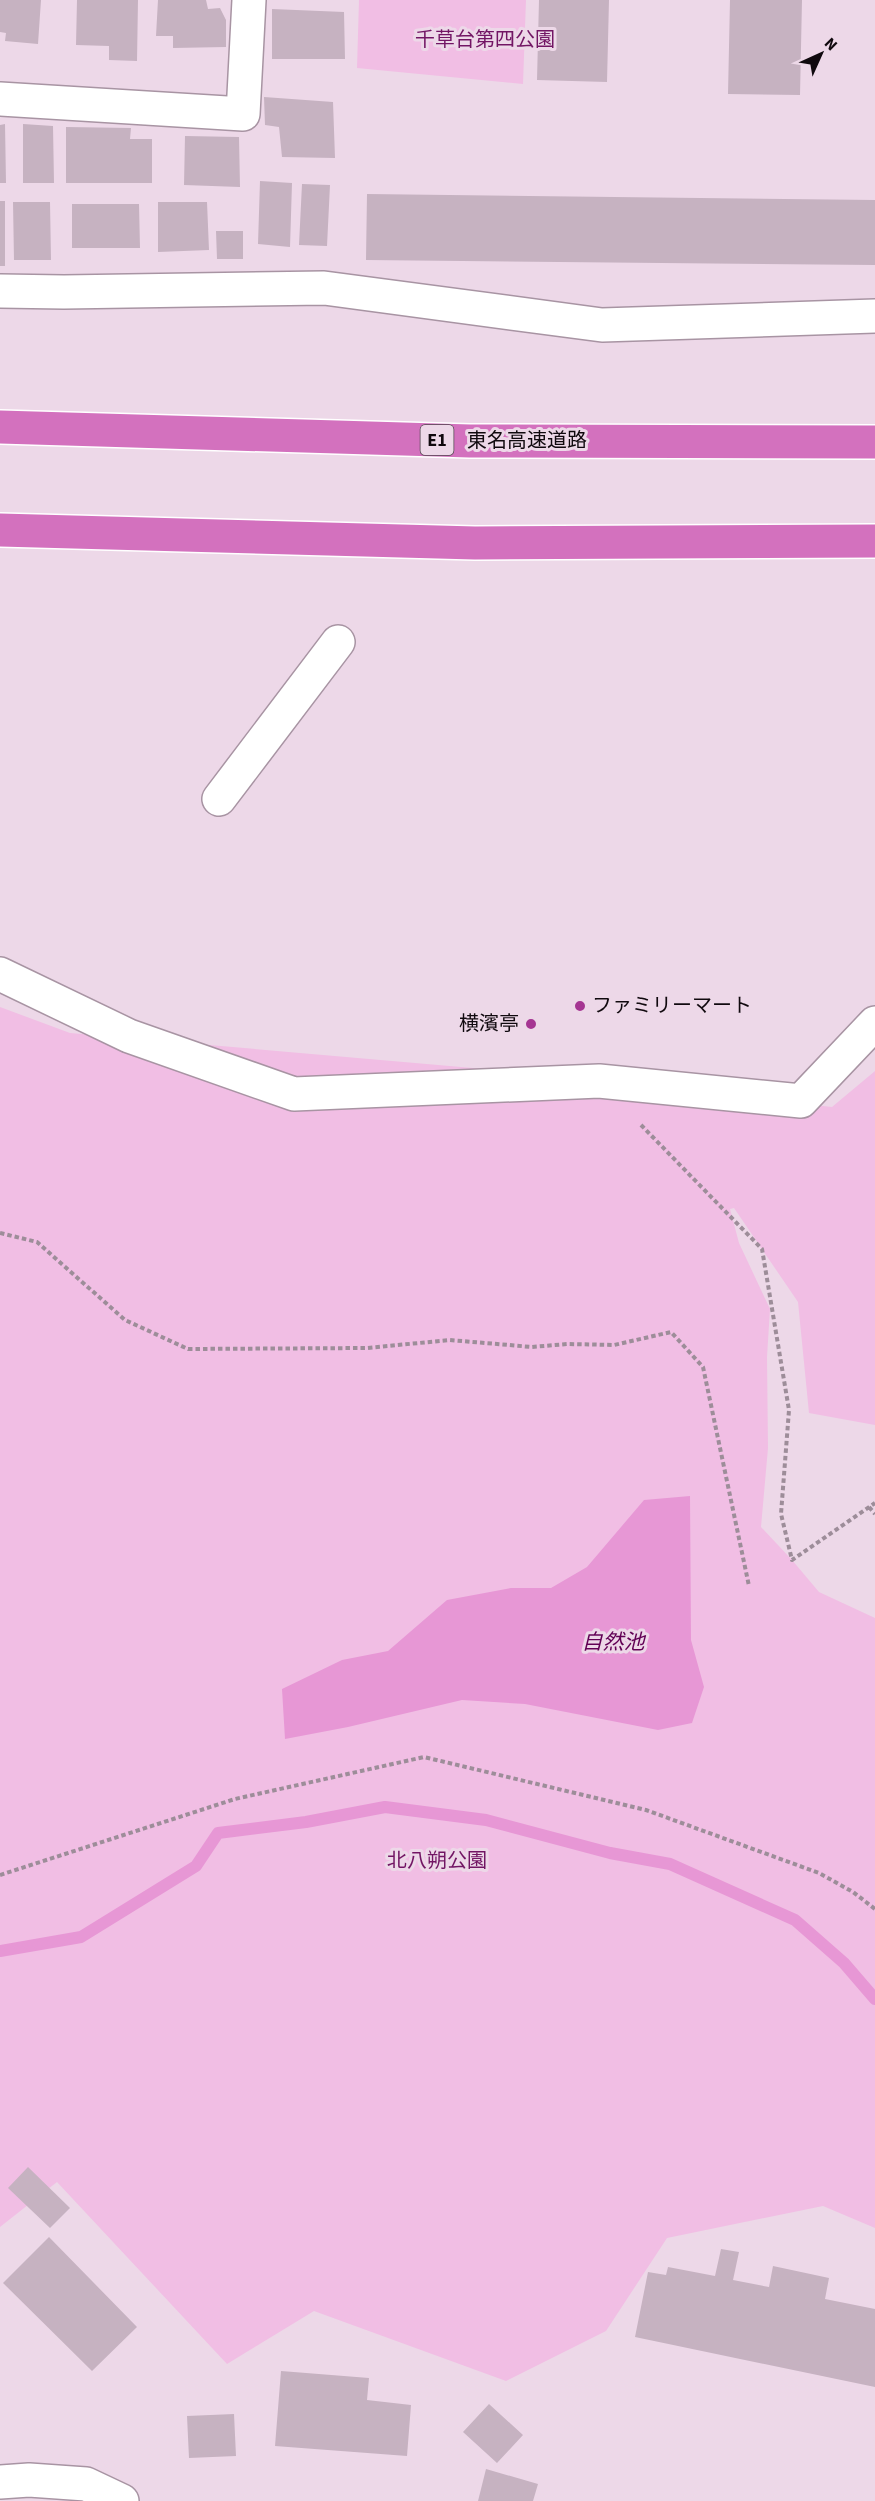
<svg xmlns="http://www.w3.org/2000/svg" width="875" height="2501" font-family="'Source Sans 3','Noto Sans JP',sans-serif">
  <rect width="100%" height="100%" fill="#edd8e8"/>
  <path fill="#f1bee4" d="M359,0H526L523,84L357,68Z
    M0,1007L70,1033L520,1072L832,1107L875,1071V1425L809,1413L798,1302L734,1208L730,1209L739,1243L770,1309L767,1357L768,1448L761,1527L792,1560L819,1592L875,1618V2228L823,2206L667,2238L606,2331L506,2381L314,2311L227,2364L57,2182L0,2227Z"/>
  <path fill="#e797d5" d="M690,1496L691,1640L704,1687L692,1723L658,1730L525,1704L462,1700L348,1727L285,1739L282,1689L342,1660L388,1651L447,1600L511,1588H551L587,1567L644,1500Z"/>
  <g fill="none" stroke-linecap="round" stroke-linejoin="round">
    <path stroke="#e797d5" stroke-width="12" d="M0,1951L81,1937L196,1866L218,1833L306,1822L385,1807L486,1820L610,1853L670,1864L795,1920L844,1963L875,1999"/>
  </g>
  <path fill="#c6b2c1" d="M0,0H41L38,44L5,41L6,33L0,32Z
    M77,0H138L137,61L109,60V46L76,45Z
    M158,0H206L208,9L220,8L226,20V47L173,48V36H156Z
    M539,0H609L607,82L537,80Z
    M730,0H802L800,95L728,94Z
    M272,9L344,12L345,59H272Z
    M264,97L333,102L335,158L282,157L279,127L265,125Z
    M5,124L6,183H0V125Z
    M23,124L53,126L54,183H23Z
    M66,127L131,128L130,139H152V183H66Z
    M185,136L239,137L240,187L184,185Z
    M260,181L292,183L290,247L258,244Z
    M302,184L330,185L327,246L299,245Z
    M367,194L875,200V265L366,260Z
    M0,201H5V266H0Z
    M13,202H50L51,260H14Z
    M158,202H207L209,250L158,252Z
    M72,204H139L140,248H72Z
    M216,231H243V259H217Z
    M28,2167L70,2208L50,2228L8,2188Z
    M49,2237L137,2327L92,2371L3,2283Z
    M721,2249L739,2252L733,2280L769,2287L773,2266L829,2278L825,2299L875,2309V2387L635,2337L648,2272L666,2275L668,2267L715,2276Z
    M281,2371L369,2378L367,2400L411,2405L407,2456L275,2446Z
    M489,2404L523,2435L497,2463L463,2432Z
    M234,2414L236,2456L189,2458L187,2416Z
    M486,2469L538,2484L533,2501H478Z"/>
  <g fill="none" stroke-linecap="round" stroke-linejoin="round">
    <defs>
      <path id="minor" d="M0,99L243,114L249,0
        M0,291L64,292L324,288L602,325L875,316
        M219,799L338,642
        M0,974L129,1036L294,1094L599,1081L801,1101L875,1023
        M0,2482L29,2480L86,2484L122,2501"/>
      <path id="highway" d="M0,427L470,441L875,442
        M0,530L475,543L875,541"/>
    </defs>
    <use href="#minor" stroke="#a894a3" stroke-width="36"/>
    <use href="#highway" stroke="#fff" stroke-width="36"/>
    <path stroke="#9d8d99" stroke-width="4" stroke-dasharray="4.5 3" stroke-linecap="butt" d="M641,1125L762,1249L789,1410L781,1514L792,1560L875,1503
      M0,1233L37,1242L125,1320L188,1349L367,1348L450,1340L532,1347L568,1344L614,1345L671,1332L703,1367L749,1586
      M869,1507L875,1514
      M0,1875L235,1799L424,1757L646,1810L819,1873L853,1892L875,1909"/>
    <use href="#minor" stroke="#fff" stroke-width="33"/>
    <use href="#highway" stroke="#d371be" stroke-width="33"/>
  </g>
  <g fill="#a53592" stroke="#edd8e8" stroke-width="2">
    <circle cx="580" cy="1006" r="6"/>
    <circle cx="531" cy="1024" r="6"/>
  </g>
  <g text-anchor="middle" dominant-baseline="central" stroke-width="6" stroke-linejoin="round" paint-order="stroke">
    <rect fill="#edd8e8" stroke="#52474f" stroke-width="1.5" x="420.5" y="425" width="33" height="30" rx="4.5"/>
    <g font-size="18" font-weight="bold" fill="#10090e">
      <text x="437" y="440">E1</text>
    </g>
    <g font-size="20" fill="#721564" stroke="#edd8e8">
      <text x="485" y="40">千草台第四公園</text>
      <text x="437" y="1861">北八朔公園</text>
    </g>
    <g font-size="20" fill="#10090e" stroke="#edd8e8">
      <text x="527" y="441">東名高速道路</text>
    </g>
    <g font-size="20" fill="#10090e" stroke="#edd8e8" text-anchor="start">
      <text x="592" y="1006">ファミリーマート</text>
      <text x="519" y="1024" text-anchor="end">横濱亭</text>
    </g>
    <g font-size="21" font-style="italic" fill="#620055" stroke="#edd8e8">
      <text x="613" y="1642">自然池</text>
    </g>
  </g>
  <g transform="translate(821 54) rotate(45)" stroke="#edd8e8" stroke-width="4.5" paint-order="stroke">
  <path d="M0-4.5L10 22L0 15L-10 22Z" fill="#10090e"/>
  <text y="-9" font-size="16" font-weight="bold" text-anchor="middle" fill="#10090e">N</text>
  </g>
</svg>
